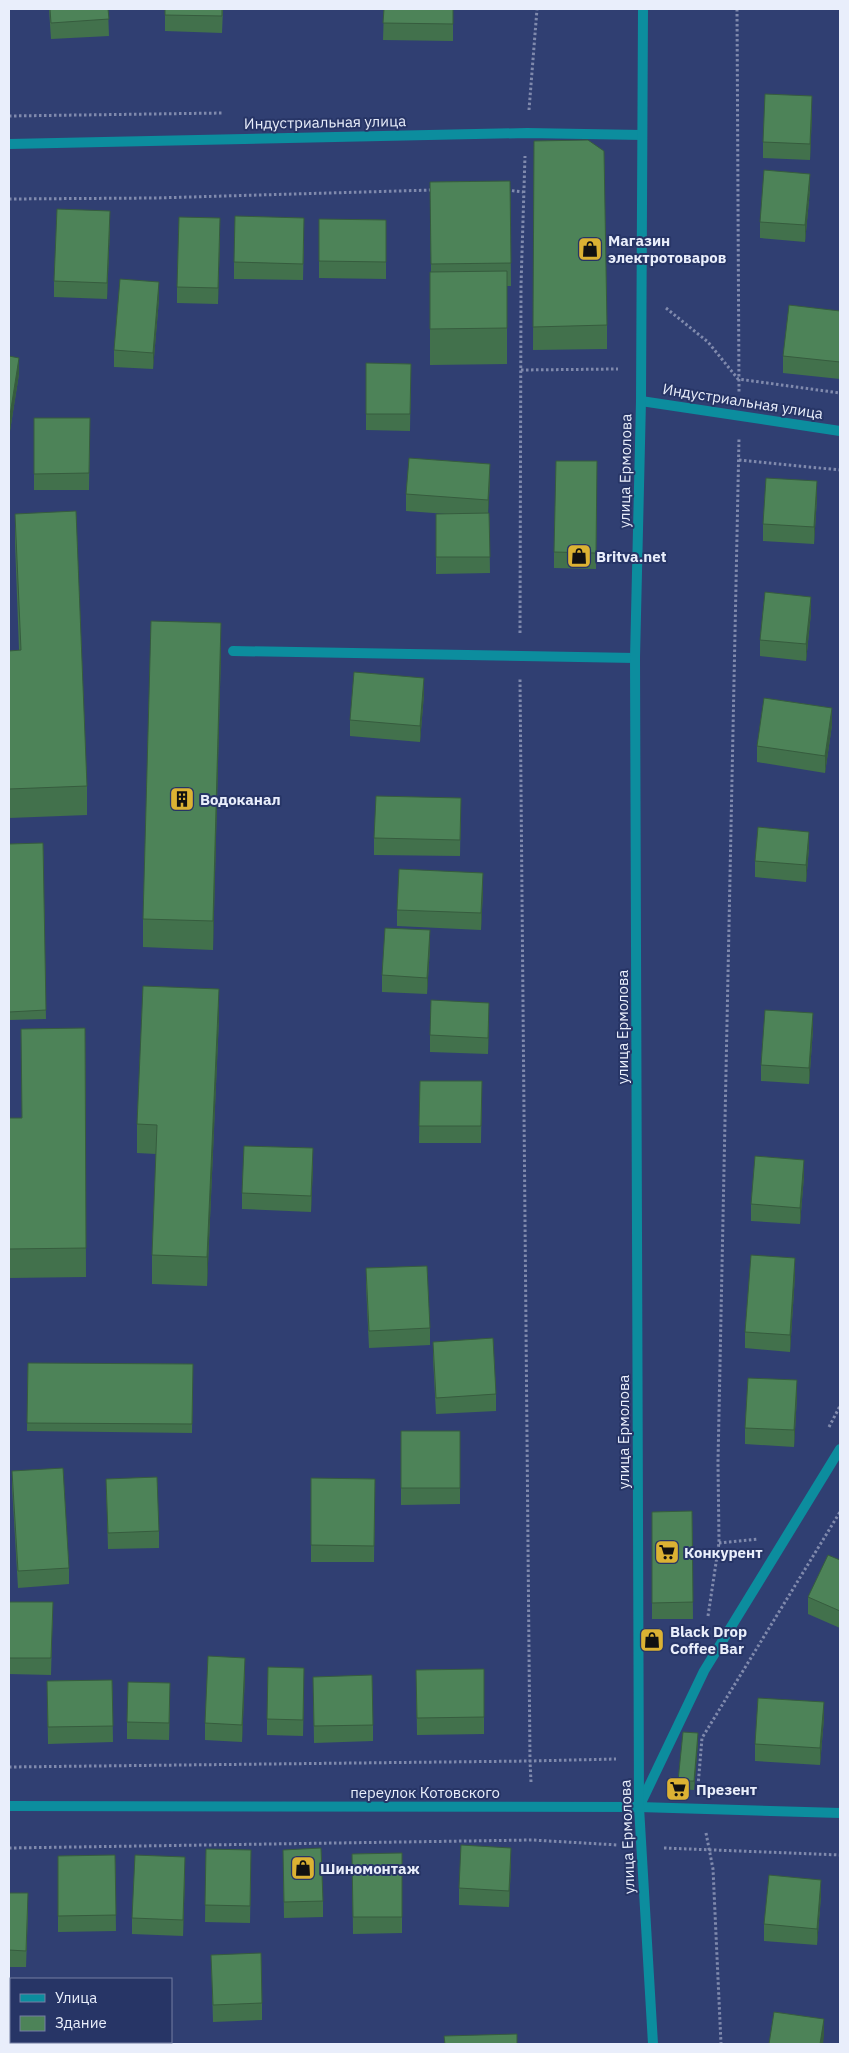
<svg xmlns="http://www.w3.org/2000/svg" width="849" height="2053" font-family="'IBM Plex Sans',sans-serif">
  <rect width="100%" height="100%" fill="#303f72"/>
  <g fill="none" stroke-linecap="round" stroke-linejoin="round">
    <path stroke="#808aad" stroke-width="3" stroke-dasharray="2.5 2.5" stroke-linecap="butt" d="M737,9L739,392
      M529,110L537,9
      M9,116L223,113
      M507,190L523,192
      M9,199L155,198L433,190
      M666,308L708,342L738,379L840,393
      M521,370L618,369
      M739,460L840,470
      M520,633L521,285L525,156
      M829,1427L840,1406
      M719,1543L758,1539
      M708,1616L719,1543L718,1462L739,438
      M9,1767L530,1761L520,679
      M531,1782L530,1761L616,1759
      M698,1786L702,1738L840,1512
      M706,1833L713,1869L721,2044
      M9,1848L532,1840L618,1845
      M664,1848L840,1855"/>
    <path stroke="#0c8d9e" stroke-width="10" d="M233,651L635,658"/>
    <path stroke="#0c8d9e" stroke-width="10" d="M9,144L527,133L642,135
      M641,401L840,431
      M9,1806L639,1807L840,1813
      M639,1807L704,1671L840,1449"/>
    <path stroke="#0c8d9e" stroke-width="10" d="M643,9L641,401L635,658L639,1807L653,2044"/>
  </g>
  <path fill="#42714c" d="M49,9H108L109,36L51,39Z
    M165,9H223L222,33L165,31Z
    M384,9H453V41L383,40Z
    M812,113L810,160L763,158V142Z
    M534,141L607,325V349L533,350Z
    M510,181L511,286H507V364L430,365V272H431L430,182Z
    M810,190L805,242L760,238V222Z
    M319,219L386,220V279L319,278Z
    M110,227L107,299L54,297V281Z
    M304,234L303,280L234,279V262Z
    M220,235L218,304L177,303V287Z
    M159,299L153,369L114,367V350Z
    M840,311V379L783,373V356Z
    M9,356L19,374L10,431H9Z
    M366,363L411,364L410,431L366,430Z
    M34,418H90L89,490H34Z
    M597,461L596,569L554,568V552Z
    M490,480L488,513H489L490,573L436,574V514H447L406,511V494Z
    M817,498L814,544L763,541V524Z
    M15,514L87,786V815L9,818V651L19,650L15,543Z
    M811,613L806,661L760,656V640Z
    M221,651L213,950L143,947V919Z
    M424,694L420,742L350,736V720Z
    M832,725L825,773L757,762V746Z
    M461,798L460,856L374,855V838Z
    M43,843L46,1019L9,1020V844Z
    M809,848L806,882L755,877V861Z
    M483,890L481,930L397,926V910Z
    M430,947L427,994L382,992V975Z
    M219,1018L207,1286L152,1284V1255L156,1154L137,1153V1124Z
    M489,1019L488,1054L430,1052V1035Z
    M85,1028L86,1277L9,1278V1118H21Z
    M813,1029L809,1084L761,1081V1065Z
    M420,1081H482L481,1143H419Z
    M313,1165L311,1212L242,1209V1193Z
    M804,1176L800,1224L751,1221V1204Z
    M366,1268L430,1328V1345L369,1348L366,1285Z
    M795,1275L790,1352L745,1348V1332Z
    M433,1342L496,1394V1411L436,1414L433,1358Z
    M28,1363L193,1364L192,1433L27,1431Z
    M797,1396L794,1447L745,1444V1428Z
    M401,1431H460V1504L401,1505Z
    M12,1471L69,1568V1584L18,1588L12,1487Z
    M311,1478L375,1479L374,1562H311Z
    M106,1479L159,1531V1548L108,1549Z
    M692,1511L693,1619H652V1512Z
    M840,1560V1628L808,1614V1597Z
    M9,1602H53L51,1675L9,1674Z
    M484,1669V1734L417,1735L416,1670Z
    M245,1674L242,1742L205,1740V1723Z
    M313,1677L373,1725V1741L314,1743Z
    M112,1680L113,1742L48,1744L47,1681Z
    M304,1684L303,1736L267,1735V1719Z
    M170,1700L169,1740L127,1739V1722Z
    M824,1718L820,1765L755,1761V1744Z
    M698,1742L694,1790L678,1789V1781Z
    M206,1849L251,1867L250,1923L205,1922Z
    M283,1850L323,1901V1917L284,1918Z
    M402,1853V1933L353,1934L352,1854Z
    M115,1855L116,1931L58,1932V1856Z
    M511,1864L509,1907L459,1905V1888Z
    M185,1874L183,1936L132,1934V1918Z
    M9,1893L28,1910L26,1967H9Z
    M821,1896L817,1945L764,1941V1924Z
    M211,1955L262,2003V2020L213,2022Z"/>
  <path fill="#365c3e" d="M812,96V113L810,160V144Z
    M810,174V190L805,242V225Z
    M110,211V227L107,299V283Z
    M220,218V235L218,304V288Z
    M159,282V299L153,369V353Z
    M19,358V374L10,431V415Z
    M490,464V480L488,516V500Z
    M817,481V498L814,544V527Z
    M811,597V613L806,661V644Z
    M221,623V651L213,950V921Z
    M424,678V694L420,742V726Z
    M832,708V725L825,773V756Z
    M809,832V848L806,882V865Z
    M483,873V890L481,930V913Z
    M430,930V947L427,994V978Z
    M219,989V1018L207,1286V1257Z
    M489,1003V1019L488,1054V1038Z
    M813,1013V1029L809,1084V1068Z
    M313,1148V1165L311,1212V1196Z
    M804,1160V1176L800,1224V1208Z
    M795,1258V1275L790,1352V1335Z
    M797,1380V1396L794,1447V1430Z
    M245,1658V1674L242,1742V1725Z
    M304,1668V1684L303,1736V1720Z
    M170,1683V1700L169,1740V1723Z
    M824,1702V1718L820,1765V1748Z
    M698,1733V1742L694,1790V1781Z
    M511,1848V1864L509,1907V1891Z
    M185,1857V1874L183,1936V1920Z
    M821,1880V1896L817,1945V1929Z
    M824,2019V2036L823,2044H820Z"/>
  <path fill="#4d8358" stroke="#365c3e" d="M50,9H108L109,19L51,23Z
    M165,9H222V16L165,15Z
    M384,9H453V24L383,23Z
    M765,94L812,96L810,144L763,142Z
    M588,140L604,151L607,325L533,327L534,141Z
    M764,170L810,174L805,225L760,222Z
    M510,181L511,263L431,264L430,182Z
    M57,209L110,211L107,283L54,281Z
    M235,216L304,218L303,264L234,262Z
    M179,217L220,218L218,288L177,287Z
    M319,219L386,220V262L319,261Z
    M507,271V328L430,329V272Z
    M120,279L159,282L153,353L114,350Z
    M789,305L840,311V362L783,356Z
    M9,356L19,358L10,415H9Z
    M366,363L411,364L410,414H366Z
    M34,418H90L89,473L34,474Z
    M409,458L490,464L488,500L406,494Z
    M556,461H597L596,553L554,552Z
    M766,478L817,481L814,527L763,524Z
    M76,511L87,786L9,789V651L21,650L15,514Z
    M489,513L490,557H436V514Z
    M765,592L811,597L806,644L760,640Z
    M151,621L221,623L213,921L143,919Z
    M354,672L424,678L420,726L350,720Z
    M764,698L832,708L825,756L757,746Z
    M376,796L461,798L460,840L374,838Z
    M758,827L809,832L806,865L755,861Z
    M43,843L46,1010L9,1012V844Z
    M399,869L483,873L481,913L397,910Z
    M385,928L430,930L427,978L382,975Z
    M143,986L219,989L207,1257L152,1255L157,1125L137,1124Z
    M431,1000L489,1003L488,1038L430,1035Z
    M765,1010L813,1013L809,1068L761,1065Z
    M85,1028L86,1248L9,1249V1118H22L21,1029Z
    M420,1081H482L481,1126H419Z
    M244,1146L313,1148L311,1196L242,1193Z
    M755,1156L804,1160L800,1208L751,1204Z
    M751,1255L795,1258L790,1335L745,1332Z
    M427,1266L430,1328L369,1331L366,1268Z
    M493,1338L496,1394L436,1398L433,1342Z
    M28,1363L193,1364L192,1424L27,1423Z
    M748,1378L797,1380L794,1430L745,1428Z
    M401,1431H460V1488H401Z
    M63,1468L69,1568L18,1571L12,1471Z
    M157,1477L159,1531L108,1533L106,1479Z
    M311,1478L375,1479L374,1546L311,1545Z
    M692,1511L693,1602L652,1603V1512Z
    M828,1555L840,1560V1611L808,1597Z
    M9,1602H53L51,1658H9Z
    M208,1656L245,1658L242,1725L205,1723Z
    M268,1667L304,1668L303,1720L267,1719Z
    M484,1669V1717L417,1718L416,1670Z
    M372,1675L373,1725L314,1726L313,1677Z
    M112,1680L113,1726L48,1727L47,1681Z
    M128,1682L170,1683L169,1723L127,1722Z
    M758,1698L824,1702L820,1748L755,1744Z
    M683,1732L698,1733L694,1781H678Z
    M461,1845L511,1848L509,1891L459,1888Z
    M321,1848L323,1901L284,1902L283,1850Z
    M206,1849L251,1850L250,1906L205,1905Z
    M402,1853V1917H353L352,1854Z
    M115,1855L116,1915L58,1916V1856Z
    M135,1855L185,1857L183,1920L132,1918Z
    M769,1875L821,1880L817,1929L764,1924Z
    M9,1893H28L26,1951L9,1950Z
    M261,1953L262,2003L213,2005L211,1955Z
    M774,2012L824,2019L820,2044H769Z
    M517,2034V2044H445L444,2036Z"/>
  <defs>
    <symbol id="shop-square" viewBox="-11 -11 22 22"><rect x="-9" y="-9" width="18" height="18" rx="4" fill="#dcb233" stroke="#273566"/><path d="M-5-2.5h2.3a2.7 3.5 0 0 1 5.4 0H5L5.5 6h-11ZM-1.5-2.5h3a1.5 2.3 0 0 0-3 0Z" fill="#111"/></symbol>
    <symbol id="building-square" viewBox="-11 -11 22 22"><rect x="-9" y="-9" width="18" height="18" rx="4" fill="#dcb233" stroke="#273566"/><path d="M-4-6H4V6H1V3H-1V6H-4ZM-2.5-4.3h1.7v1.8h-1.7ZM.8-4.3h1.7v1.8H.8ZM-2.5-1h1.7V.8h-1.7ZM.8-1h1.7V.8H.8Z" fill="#111"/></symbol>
    <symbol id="supermarket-square" viewBox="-11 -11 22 22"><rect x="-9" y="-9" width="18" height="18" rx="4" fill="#dcb233" stroke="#273566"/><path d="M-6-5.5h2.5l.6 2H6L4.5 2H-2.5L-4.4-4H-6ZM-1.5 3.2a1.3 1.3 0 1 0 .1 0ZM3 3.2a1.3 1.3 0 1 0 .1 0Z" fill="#111"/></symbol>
  </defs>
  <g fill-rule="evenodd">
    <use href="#shop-square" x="576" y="235" width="28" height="28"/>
    <use href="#shop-square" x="565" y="542" width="28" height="28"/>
    <use href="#building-square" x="168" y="785" width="28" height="28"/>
    <use href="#supermarket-square" x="653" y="1538" width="28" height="28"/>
    <use href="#shop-square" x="638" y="1626" width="28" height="28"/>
    <use href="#supermarket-square" x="664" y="1775" width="28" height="28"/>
    <use href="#shop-square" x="289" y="1854" width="28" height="28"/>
  </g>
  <g text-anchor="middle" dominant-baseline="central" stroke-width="4" stroke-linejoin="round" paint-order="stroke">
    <g font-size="15" fill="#e9eefb" stroke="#273566">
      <text transform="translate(325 122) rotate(-1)">Индустриальная улица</text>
      <text transform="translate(743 401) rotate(9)">Индустриальная улица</text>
      <text transform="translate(625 471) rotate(-89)">улица Ермолова</text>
      <text transform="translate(622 1027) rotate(-90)">улица Ермолова</text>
      <text transform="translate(623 1432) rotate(-90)">улица Ермолова</text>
      <text x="425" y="1792">переулок Котовского</text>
      <text transform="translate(627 1837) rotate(-92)">улица Ермолова</text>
    </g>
    <g font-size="15" font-weight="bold" fill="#e9eefb" stroke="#273566" text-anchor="start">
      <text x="608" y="240">Магазин<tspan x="608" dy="17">электротоваров</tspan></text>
      <text x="596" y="556">Britva.net</text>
      <text x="200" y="799">Водоканал</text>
      <text x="684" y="1552">Конкурент</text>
      <text x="670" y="1631">Black Drop<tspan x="670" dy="17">Coffee Bar</tspan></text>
      <text x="696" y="1789">Презент</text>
      <text x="320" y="1868">Шиномонтаж</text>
    </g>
  </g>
  <rect width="849" height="2053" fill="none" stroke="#e9eefb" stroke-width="20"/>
  <rect x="10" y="1978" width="162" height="65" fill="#273566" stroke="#757fa2"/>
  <rect x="20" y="1994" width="25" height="8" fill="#0c8d9e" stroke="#757fa2"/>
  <text x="55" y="2003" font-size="15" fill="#e9eefb">Улица</text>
  <rect x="20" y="2016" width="25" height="15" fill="#4d8358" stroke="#757fa2"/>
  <text x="55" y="2028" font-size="15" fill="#e9eefb">Здание</text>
</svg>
